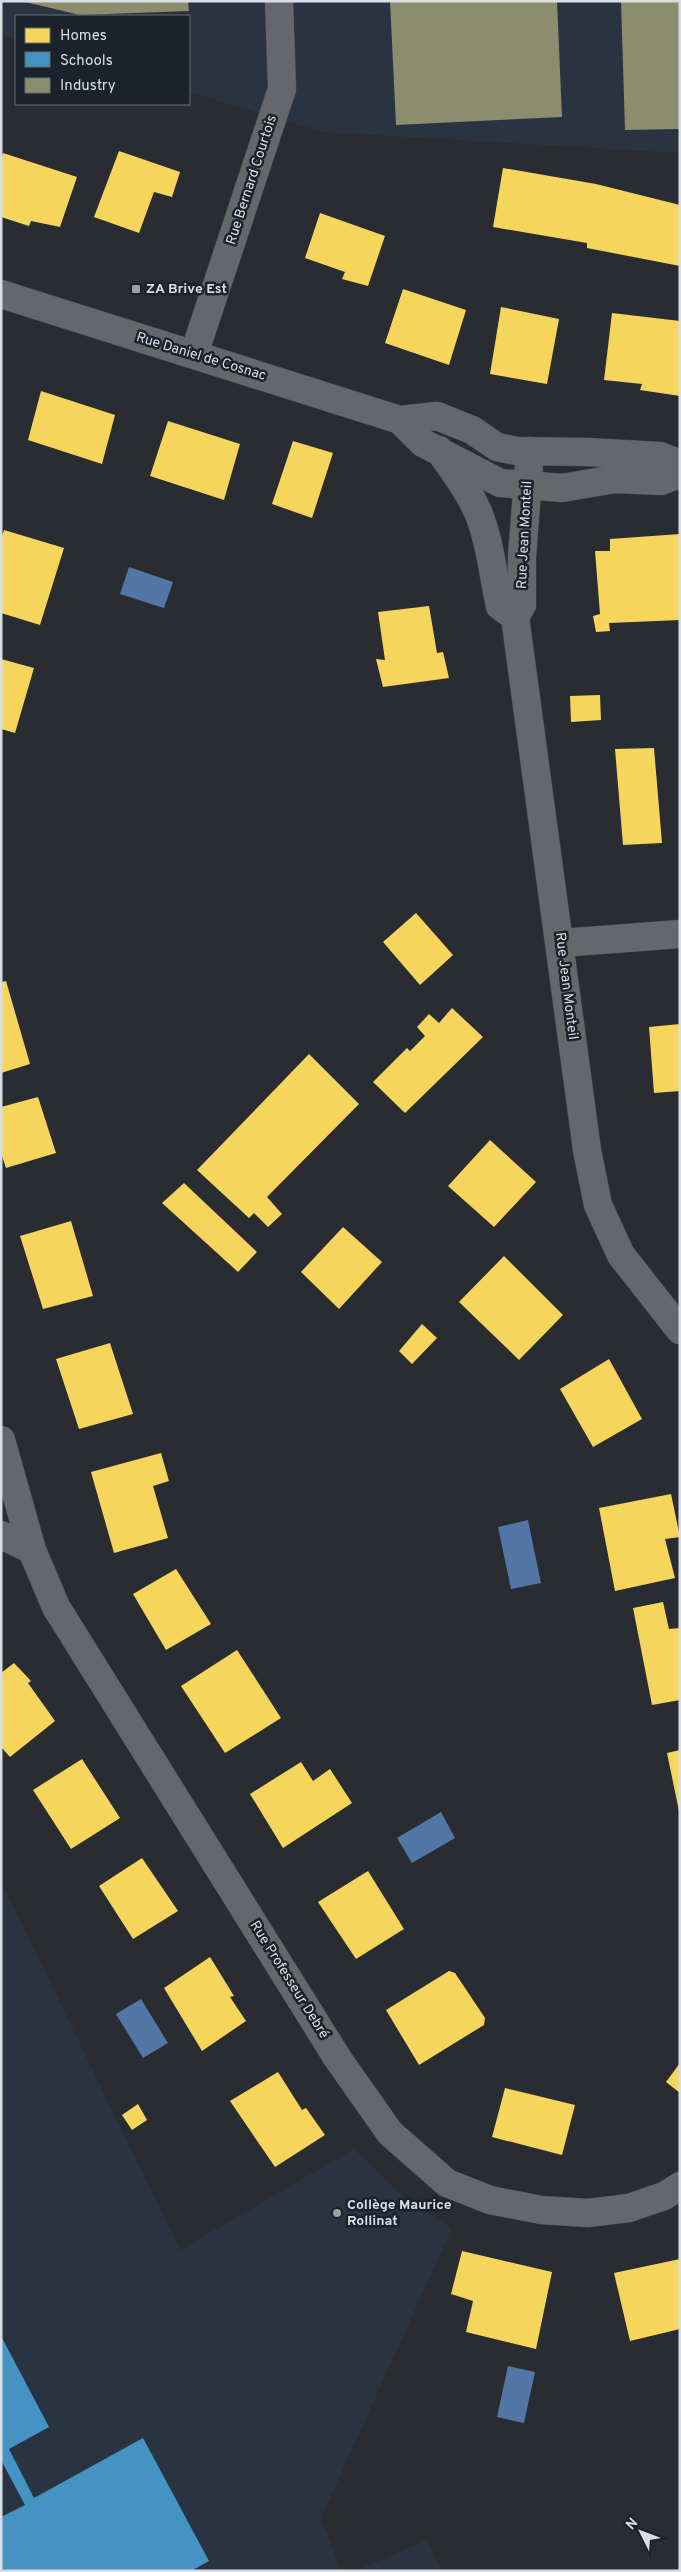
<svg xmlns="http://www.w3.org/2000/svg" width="681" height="2572" font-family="Overpass,sans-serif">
  <rect width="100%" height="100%" fill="#292d32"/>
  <path fill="#2a3341" d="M1,1H680V153L323,132L189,92V16H16V40L1,35Z
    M1,1881L180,2250L354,2149L406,2199L452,2228L321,2518L341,2571H1Z
    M427,2540L442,2571H355Z"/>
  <path fill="#5277a7" d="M129,567L173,582L164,608L120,594Z
    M528,1520L541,1583L511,1589L498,1527Z
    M441,1812L455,1838L412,1863L397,1838Z
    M141,1999L168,2043L143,2058L116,2014Z
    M508,2366L535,2372L524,2423L497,2417Z"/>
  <path fill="#f6d55c" d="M119,151L180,172L172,197L154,192L139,233L94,217Z
    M3,153L77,177L60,227L31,221L29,226L1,217V159Z
    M503,168L596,184L680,205V266L587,248V243L493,227Z
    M320,213L385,236L368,286L342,279L345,272L305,258Z
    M403,289L466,310L449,365L385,343Z
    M501,307L559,319L547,384L490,374Z
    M612,313L680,321V396L640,390L642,384L604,380Z
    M41,391L115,415L102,464L28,440Z
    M168,421L240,444L224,500L150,476Z
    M293,441L333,453L312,518L272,504Z
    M4,530L64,548L40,625L1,613V539Z
    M680,534V620L609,623L610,631L596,632L593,616L600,614L595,551H610V539Z
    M429,606L437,653L443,652L449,678L383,687L376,659L385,660L378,612Z
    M1,659L34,668L15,733L1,729Z
    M600,695L601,720L571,722L570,696Z
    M654,748L662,843L623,845L615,749Z
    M416,913L453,955L420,985L383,942Z
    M6,981L30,1064L1,1073V982Z
    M452,1008L483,1037L405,1113L373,1082L407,1048L410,1051L425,1036L417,1027L429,1014L439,1023Z
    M680,1024V1091L654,1093L649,1027Z
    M309,1054L359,1104L267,1197L282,1214L268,1227L254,1213L249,1218L197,1170Z
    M38,1097L56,1153L6,1168L1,1153V1107Z
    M490,1140L536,1182L494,1227L448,1186Z
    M184,1183L257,1252L238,1272L162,1203Z
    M71,1221L93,1296L43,1309L20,1236Z
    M343,1227L382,1262L339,1309L301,1272Z
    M504,1256L563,1315L519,1360L459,1302Z
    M422,1324L437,1338L412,1364L399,1351Z
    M110,1343L133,1414L79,1429L56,1359Z
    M609,1359L642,1419L593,1447L560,1389Z
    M161,1453L169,1481L153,1486L168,1538L114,1553L91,1472Z
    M671,1494L680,1537L665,1539L675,1578L615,1591L599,1508Z
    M176,1569L211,1624L166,1650L133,1594Z
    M663,1602L669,1629L680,1628V1700L652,1705L633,1608Z
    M237,1650L281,1718L225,1753L181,1686Z
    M14,1663L31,1681L28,1683L55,1721L10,1757L1,1747V1673Z
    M680,1750V1811H679L667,1753Z
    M82,1759L120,1818L71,1849L33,1790Z
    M301,1762L313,1781L330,1769L352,1803L283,1848L250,1794Z
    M142,1858L178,1911L133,1939L99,1886Z
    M368,1871L404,1929L356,1959L318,1902Z
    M210,1957L234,1996L230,1997L246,2021L202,2051L164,1988Z
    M449,1971L455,1973L485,2018L484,2025L419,2065L386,2010Z
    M680,2063V2093L666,2082Z
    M278,2072L302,2110L306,2108L325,2135L275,2167L230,2101Z
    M505,2088L575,2105L562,2155L492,2137Z
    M138,2104L147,2120L132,2130L122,2115Z
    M462,2251L552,2272L536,2349L466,2332L473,2301L451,2294Z
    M680,2259V2329L630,2341L614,2273Z"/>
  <path fill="#4393c3" d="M1,2336L49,2427L9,2449L34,2498L143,2438L209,2561L191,2571H1V2517L25,2505L1,2460Z"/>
  <path fill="#8c8c6e" d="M21,1H188L189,11L80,15Z
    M390,1H557L562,117L396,125Z
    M621,1H680V129L625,130Z"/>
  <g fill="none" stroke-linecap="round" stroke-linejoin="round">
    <defs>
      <path id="street" d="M194,354L282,89L279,1
        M439,450C453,470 468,489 478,512C490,541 493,575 500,606L515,617
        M530,451L522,557V605L515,617L587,1150L598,1205L621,1255L680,1330
        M561,943L680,934
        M1,1440L32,1550L56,1607L338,2059L390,2133L447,2183L490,2200L541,2210L588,2213L629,2208L664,2196L680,2186
        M1,1535L32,1550"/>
      <path id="secondary" d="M1,294L400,420L437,416L472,430L497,447L517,451L588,452L660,456L680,464
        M400,420L423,443L500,483L562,488L615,479L661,481L680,474"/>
    </defs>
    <use href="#street" stroke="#464a4e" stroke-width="29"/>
    <use href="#secondary" stroke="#464a4e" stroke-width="29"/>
    <use href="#street" stroke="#64686c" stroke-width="28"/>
    <use href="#secondary" stroke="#64686c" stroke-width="28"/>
  </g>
  <g fill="#9ba0a6" stroke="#1b222c" stroke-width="2">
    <rect x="131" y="284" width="10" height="10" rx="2.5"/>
    <circle cx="337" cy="2213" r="5"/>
  </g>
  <g text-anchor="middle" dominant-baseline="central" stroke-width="5" stroke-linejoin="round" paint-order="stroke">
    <g font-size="14" fill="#d9dee4" stroke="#1b222c">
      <text transform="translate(252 180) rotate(-72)">Rue Bernard Courtois</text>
      <text transform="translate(201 357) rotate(17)">Rue Daniel de Cosnac</text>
      <text transform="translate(525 535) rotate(-87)">Rue Jean Monteil</text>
      <text transform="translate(566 986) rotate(83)">Rue Jean Monteil</text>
      <text transform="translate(289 1980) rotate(58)">Rue Professeur Debré</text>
    </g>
    <g font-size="14" font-weight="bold" fill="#d9dee4" stroke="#1b222c" text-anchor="start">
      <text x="146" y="289">ZA Brive Est</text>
      <text x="347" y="2205">Collège Maurice<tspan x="347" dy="16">Rollinat</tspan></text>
    </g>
  </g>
  <rect width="681" height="2572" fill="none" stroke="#d9dee4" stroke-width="5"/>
  <rect x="15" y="15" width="175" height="90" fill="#1b222c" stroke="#676d76"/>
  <rect x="25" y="28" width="25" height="15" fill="#f6d55c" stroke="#676d76"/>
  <text x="60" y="40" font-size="15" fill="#d9dee4">Homes</text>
  <rect x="25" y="52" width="25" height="15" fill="#4393c3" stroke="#676d76"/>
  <text x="60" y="65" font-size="15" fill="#d9dee4">Schools</text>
  <rect x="25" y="78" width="25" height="15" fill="#8c8c6e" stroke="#676d76"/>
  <text x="60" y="90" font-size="15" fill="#d9dee4">Industry</text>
  <g transform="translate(641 2532) rotate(312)" stroke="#1b222c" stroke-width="4" paint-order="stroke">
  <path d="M0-4L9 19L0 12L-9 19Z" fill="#d9dee4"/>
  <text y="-8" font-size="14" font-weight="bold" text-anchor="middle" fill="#d9dee4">N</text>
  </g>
</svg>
